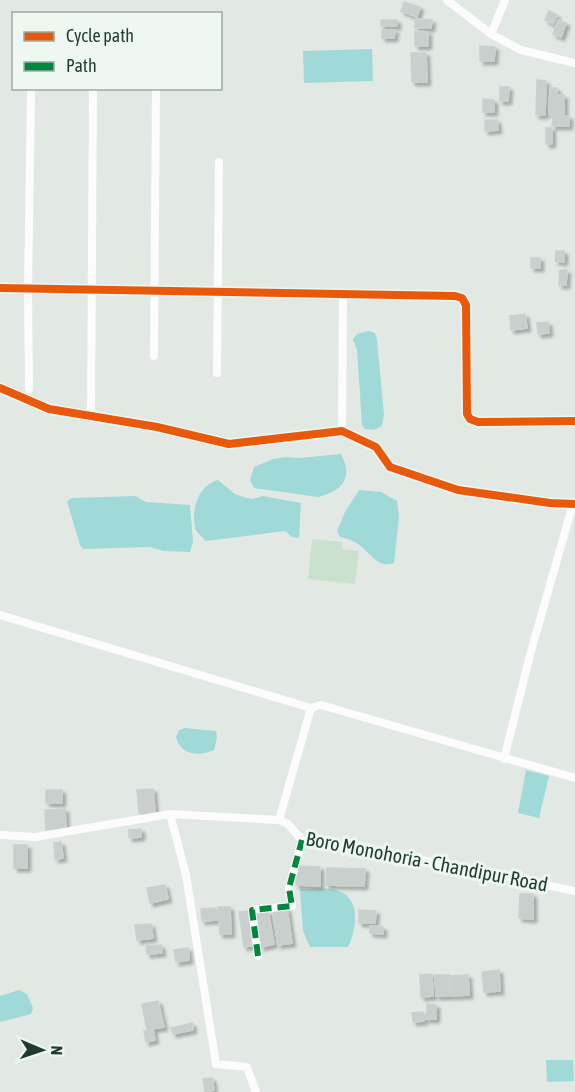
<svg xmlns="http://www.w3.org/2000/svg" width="575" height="1092" font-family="'Asap Condensed',sans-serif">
  <defs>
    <filter id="shadow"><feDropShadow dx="3.5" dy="3.5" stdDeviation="1.5" flood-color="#0004"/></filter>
  </defs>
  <rect width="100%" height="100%" fill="#e2e8e4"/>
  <path fill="#cae2cd" d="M312,539L342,542V549L359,551L355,584L308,579Z"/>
  <path fill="#a0dad8" d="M372,49L373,81L304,83L303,51Z
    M369,331L375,333L377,340L384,415L382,426L374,430L365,429L362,425L357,350L353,339L357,334Z
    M341,454C354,478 342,491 318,497L254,488L250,480L254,467L273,459L286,457L299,458Z
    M218,480L235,494L243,497L252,499L263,496L301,503L299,538L292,537L285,531L206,541C202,537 198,534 196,530C190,511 198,485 218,480Z
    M359,490L381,492L397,501L399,517L394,563C380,568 375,559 366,551C359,543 350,539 340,537L337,531L345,512Z
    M135,496L146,502L190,505L193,542L190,552L164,551L150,547L83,549L80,545L67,501L72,498Z
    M185,728L216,731L217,738L214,750C199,757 180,755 176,737L179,730Z
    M526,770L549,776L539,818L518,813Z
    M300,889C312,889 329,887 339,891C362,900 356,931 348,947H310L303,931Z
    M19,990L27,994L33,1008L31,1014L0,1022V996Z
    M546,1060H573L574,1081L547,1082Z"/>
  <path fill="#c9cfcc" stroke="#cbd1cd" stroke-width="1.5" filter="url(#shadow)" d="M404,2L420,7L417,17L401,11Z
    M549,11L557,15L553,24L545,20Z
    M415,19L432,20L431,28H415Z
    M381,20H397V26H381Z
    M558,20L566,23L561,37L553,34Z
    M382,30H395L394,38H382Z
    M415,31L428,32V46H415Z
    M480,46L495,47L494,61H480Z
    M411,53H426L427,82H412Z
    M537,80L546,81L545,115H536Z
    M500,87H509L508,101H500Z
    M550,88H557V95H564V114H549Z
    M483,99L494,100V112H483Z
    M553,116H569V126H552Z
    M485,120H497L498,130L485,131Z
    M546,128H552V144H546Z
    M556,251H564V262L555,261Z
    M531,258H540V268H531Z
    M560,270H567L566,285H559Z
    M525,314L527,328L511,330L510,316Z
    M548,322L549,333L538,334L537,323Z
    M153,789L155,812L139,813L137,790Z
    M46,790H62V803H46Z
    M65,809L66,829L46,830L45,810Z
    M141,829V837L129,838V830Z
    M61,842L63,858L55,859L54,843Z
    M14,845H27V868H14Z
    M297,866L320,867V886L296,885Z
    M327,868L365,869L364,886L326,885Z
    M165,885L168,899L150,903L147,888Z
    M520,894H533V919L519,918Z
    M218,907H230L231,934H220Z
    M216,908L217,920L202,921L201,909Z
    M287,908L292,943L278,945L273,910Z
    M359,910L376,911L375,923H359Z
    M250,911L255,945L244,947L239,912Z
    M268,911L274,944L261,947L255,913Z
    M151,924L153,938L137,940L135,925Z
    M370,926L383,927V934L370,933Z
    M161,945L162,953L147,954L146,946Z
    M188,948L189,960L176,962L174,950Z
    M499,970L500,991L484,992L482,972Z
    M432,974L433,996L421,997L420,975Z
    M435,975H449V996H436Z
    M468,975L469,995L451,996L450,976Z
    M158,1001L164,1027L147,1030L142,1004Z
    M427,1004L436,1005V1019H426Z
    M423,1012L424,1021L413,1022L412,1013Z
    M192,1023L193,1030L173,1034L171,1028Z
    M153,1030L155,1040L146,1042L144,1031Z
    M212,1078L214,1090L205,1092L203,1079Z"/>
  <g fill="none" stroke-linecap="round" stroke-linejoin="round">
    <path stroke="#fbfcfb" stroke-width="8" d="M447,0L491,34L521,50L575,63
      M491,34L505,0
      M0,288L455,296L462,298L466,305L467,414L470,419L478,422L575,421
      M154,356L156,88
      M217,373L219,162
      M0,388L49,409L157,427L229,444L342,431L376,447L390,467L458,490L550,503L575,504
      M29,389L28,289L31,93
      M91,416L93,88
      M342,431L343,294
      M0,615L311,708
      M504,759L530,655L573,504
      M170,814L186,875L216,1064L247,1067L256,1092
      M279,820L311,708L321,705L575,778
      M0,835L35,837L170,814L279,820L288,824L302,840L416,859L575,891
      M258,956L252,910L292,906L289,888L302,840"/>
    <path stroke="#00873e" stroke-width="6" stroke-dasharray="12 6" stroke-linecap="butt" d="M258,956L252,910L292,906L289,888L302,840"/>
    <defs>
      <path id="cycleway" d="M0,288L455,296L462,298L466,305L467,414L470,419L478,422L575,421
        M0,388L49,409L157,427L229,444L342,431L376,447L390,467L458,490L550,503L575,504"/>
    </defs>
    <use href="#cycleway" stroke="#eff7f2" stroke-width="11"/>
    <use href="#cycleway" stroke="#e8590c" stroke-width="8"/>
  </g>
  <g text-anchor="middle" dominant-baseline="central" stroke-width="6" stroke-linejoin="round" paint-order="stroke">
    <g font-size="20" fill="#1f3c2f" stroke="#eff7f2">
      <text transform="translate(427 861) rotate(11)">Boro Monohoria - Chandipur Road</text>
    </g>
  </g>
  <rect x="12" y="12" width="210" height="78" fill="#eff7f2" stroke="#9caca4" stroke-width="1.5"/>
  <rect x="24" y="32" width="30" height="9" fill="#e8590c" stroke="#9caca4" stroke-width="1.5"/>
  <text x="66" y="42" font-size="18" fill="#1f3c2f">Cycle path</text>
  <rect x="24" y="62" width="30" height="9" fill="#00873e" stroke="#9caca4" stroke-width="1.5"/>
  <text x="66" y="72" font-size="18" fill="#1f3c2f">Path</text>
  <g transform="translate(42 1050) rotate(92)" stroke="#eff7f2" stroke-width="4.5" paint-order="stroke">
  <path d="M0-4.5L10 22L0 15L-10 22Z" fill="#1f3c2f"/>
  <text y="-9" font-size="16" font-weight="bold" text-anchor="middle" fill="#1f3c2f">N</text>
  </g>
</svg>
